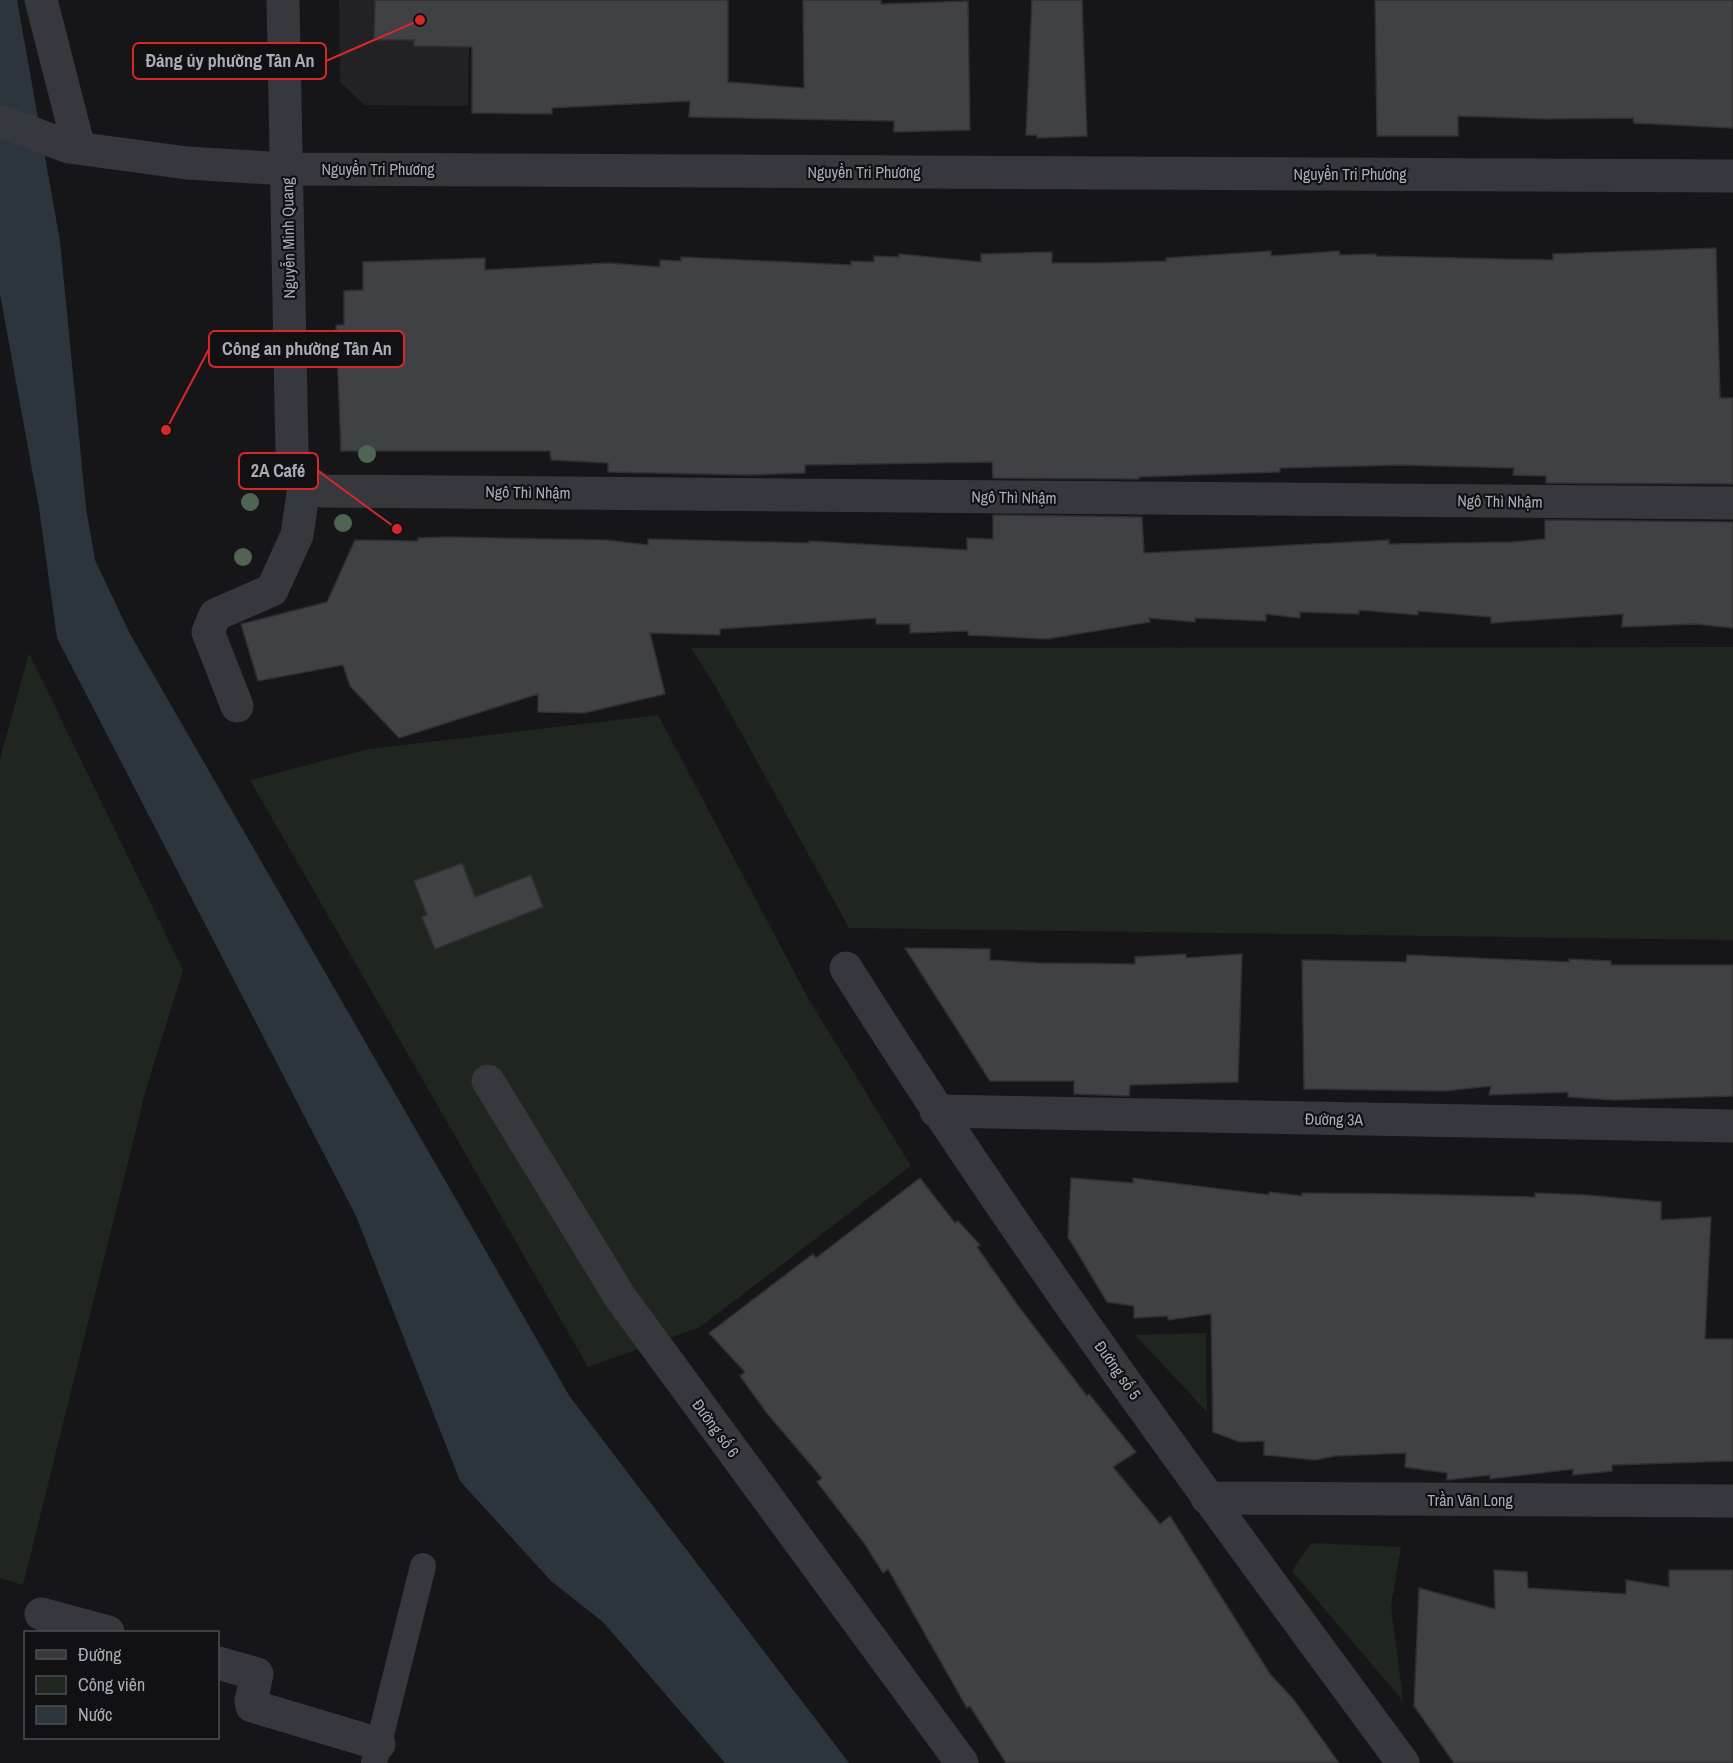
<svg xmlns="http://www.w3.org/2000/svg" width="1733" height="1763" font-family="'Archivo Narrow',sans-serif">
  <rect width="100%" height="100%" fill="#161618"/>
  <path fill="#222225" d="M339,0H470L468,106L365,105L340,82Z"/>
  <path fill="#1e261f" d="M1733,647V940L849,928L718,691L691,648Z
    M29,653L183,970L145,1093L23,1585L0,1578V759Z
    M658,715L808,998L911,1166L700,1327L588,1367L250,780L369,749Z
    M1206,1333L1207,1412L1135,1335Z
    M1311,1543L1401,1547L1391,1606L1403,1701L1292,1571Z"/>
  <path fill="#2c353c" d="M0,0H17L60,241L86,508L95,560L130,634L570,1397L849,1763H725L603,1622L551,1581L460,1481L356,1216L57,638L39,508L0,294Z"/>
  <path fill="#404145" stroke="#303034" stroke-width="1.5" d="M375,0H728V82L804,88L803,0H881V4L968,1L970,130L894,132V121L689,117L690,101L552,108V114L472,113V47L414,46V40H374Z
    M1032,0H1082L1087,136L1037,138V135H1026Z
    M1375,0H1733V128L1634,123L1633,118L1544,119L1458,116V136H1377Z
    M1716,248L1720,398H1733V484L1546,483V476L1513,475L1514,468L1401,465L1280,468V472L1139,477V479L993,478L992,462L805,465V473L746,475L608,472V463L551,460L550,451H341L336,325H344V291L363,290V262L485,258V270L609,263L660,267V260L681,261V257L851,265V261L874,262V256L899,257V254L981,262V254L1052,252V263H1098L1166,261V258L1271,251V256L1339,251L1340,255L1376,254V256L1553,260V254Z
    M993,515L1142,517L1144,553L1389,540V544L1512,542L1545,539V520L1733,522V628L1695,624L1622,627L1623,614L1491,623V617L1418,611V615L1359,610V614L1300,612V618L1266,614V621L1195,618V622L1149,618L1150,622L1047,639L968,635V631L910,633V624H876V618L720,629V635L650,633L665,694L584,713L538,712V694L399,738L350,686L343,665L258,681L241,624L327,602L355,540L418,541V538L447,537L606,540L648,545V539L809,543V541L967,550V538L993,539Z
    M462,863L475,897L531,875L543,907L435,949L422,917L427,915L414,881Z
    M905,948L990,949V960L1038,963L1135,964V957L1186,954V958L1242,954L1238,1082L1130,1085L1129,1096L1074,1094V1081H990Z
    M1407,955L1569,962V959L1611,961V965H1733V1096L1614,1100L1568,1097V1092L1489,1095L1491,1086L1445,1091L1304,1089L1302,960L1406,962Z
    M920,1178L955,1223L958,1221L980,1245L977,1247L1019,1307L1087,1396L1089,1394L1136,1452L1113,1467L1160,1524L1170,1516L1270,1674L1294,1700L1339,1763H1006L970,1706L967,1708L888,1569L883,1573L864,1543L817,1482L822,1478L766,1412L740,1376L745,1372L709,1333L813,1254L816,1258Z
    M1071,1178L1133,1183V1178L1269,1195V1192L1302,1196V1193L1405,1194L1535,1197V1193L1586,1195L1661,1202V1220L1711,1217L1705,1339H1733V1461L1612,1465V1471L1573,1475V1469L1490,1479V1475L1447,1480V1473L1405,1467L1406,1453L1335,1456L1315,1460L1264,1455V1441L1240,1442L1213,1432L1211,1314L1168,1320V1316L1134,1318V1306L1107,1302L1068,1237Z
    M1494,1570L1527,1572L1528,1588L1626,1594V1580L1669,1587V1570H1733V1763H1454L1414,1706L1419,1588L1495,1609Z"/>
  <g fill="none" stroke-linecap="round" stroke-linejoin="round">
    <path stroke="#37383d" stroke-width="26" d="M374,1763L423,1566"/>
    <path stroke="#37383d" stroke-width="33" d="M41,0L79,148
      M283,0L292,452L298,476L322,491L1733,503
      M237,706L208,632L215,615L272,590L297,535L305,480
      M846,968C1018,1242 1211,1503 1403,1763
      M488,1081L620,1297L962,1763
      M936,1111L1733,1126
      M1207,1498L1733,1501
      M41,1614L108,1632
      M218,1663L257,1674L251,1701L252,1706L379,1744"/>
    <path stroke="#37383d" stroke-width="33" d="M0,121L69,147L187,163L287,169L1733,176"/>
  </g>
  <g fill="#506452">
    <circle cx="367" cy="454" r="9"/>
    <circle cx="250" cy="502" r="9"/>
    <circle cx="343" cy="523" r="9"/>
    <circle cx="243" cy="557" r="9"/>
  </g>
  <g text-anchor="middle" dominant-baseline="central" stroke-width="4.5" stroke-linejoin="round" paint-order="stroke">
    <g font-size="16" fill="#a8adb8" stroke="#111113">
      <text x="378" y="169">Nguyển Tri Phương</text>
      <text x="864" y="172">Nguyển Tri Phương</text>
      <text x="1350" y="174">Nguyển Tri Phương</text>
      <text transform="translate(288 238) rotate(-91)">Nguyễn Minh Quang</text>
      <text transform="translate(528 492) rotate(1)">Ngô Thì Nhậm</text>
      <text transform="translate(1014 497) rotate(1)">Ngô Thì Nhậm</text>
      <text transform="translate(1500 501) rotate(1)">Ngô Thì Nhậm</text>
      <text transform="translate(1334 1119) rotate(1)">Đường 3A</text>
      <text transform="translate(1118 1370) rotate(55)">Đường số 5</text>
      <text transform="translate(716 1428) rotate(54)">Đường số 6</text>
      <text x="1470" y="1500">Trần Văn Long</text>
    </g>
  </g>
  <path fill="none" stroke="#d62828" stroke-width="2" d="M420 20L326 61M166 430L209 349M397 529L318 471"/>
  <g fill="#d62828" stroke="#111113" stroke-width="2">
    <circle cx="420" cy="20" r="6"/>
    <circle cx="166" cy="430" r="6"/>
    <circle cx="397" cy="529" r="6"/>
  </g>
  <g fill="#111113" stroke="#d62828" stroke-width="2">
    <rect x="133" y="43" width="193" height="36" rx="6"/>
    <rect x="209" y="331" width="195" height="36" rx="6"/>
    <rect x="239" y="453" width="79" height="36" rx="6"/>
  </g>
  <g font-size="18" text-anchor="middle" font-weight="bold" fill="#a8adb8">
    <text x="230" y="67">Đảng ủy phường Tân An</text>
    <text x="307" y="355">Công an phường Tân An</text>
    <text x="278" y="477">2A Café</text>
  </g>
  <rect x="24" y="1631" width="195" height="108" fill="#111113" stroke="#4d4f55" stroke-width="1.5"/>
  <rect x="36" y="1650" width="30" height="9" fill="#37383d" stroke="#4d4f55" stroke-width="1.5"/>
  <text x="78" y="1661" font-size="18" fill="#a8adb8">Đường</text>
  <rect x="36" y="1676" width="30" height="18" fill="#1e261f" stroke="#4d4f55" stroke-width="1.5"/>
  <text x="78" y="1691" font-size="18" fill="#a8adb8">Công viên</text>
  <rect x="36" y="1706" width="30" height="18" fill="#2c353c" stroke="#4d4f55" stroke-width="1.5"/>
  <text x="78" y="1721" font-size="18" fill="#a8adb8">Nước</text>
</svg>
